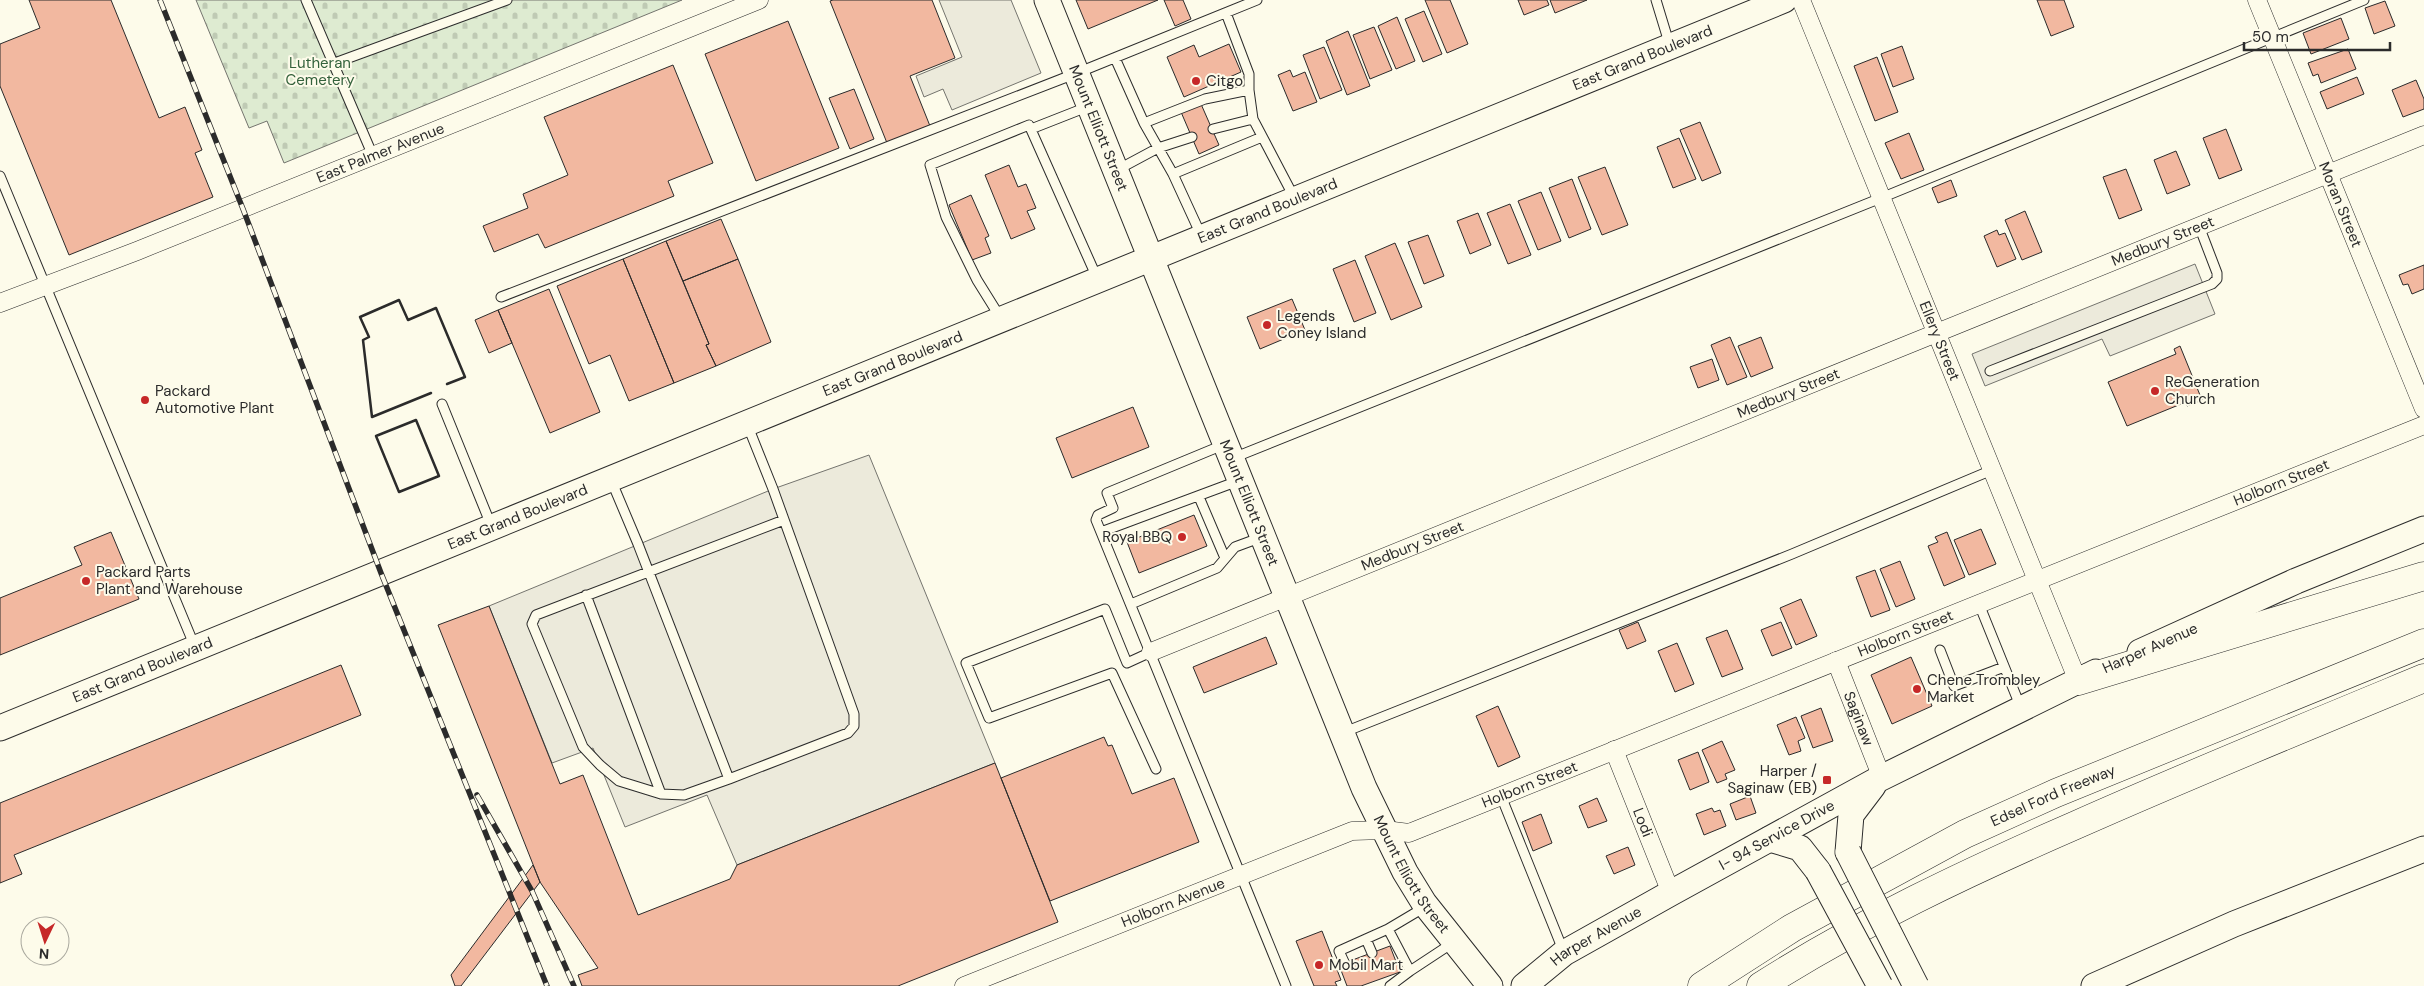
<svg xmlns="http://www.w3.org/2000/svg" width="2424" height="986" font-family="'DM Sans',sans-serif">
  <defs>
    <pattern id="cemetery-stones" width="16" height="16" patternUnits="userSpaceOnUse" patternTransform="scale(1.25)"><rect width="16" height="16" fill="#deebd1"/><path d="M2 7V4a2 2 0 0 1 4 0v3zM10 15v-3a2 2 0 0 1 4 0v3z" fill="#bfcab4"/></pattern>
  </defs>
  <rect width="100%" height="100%" fill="#fdfbea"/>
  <path fill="url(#cemetery-stones)" stroke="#74746e" d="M196,0H682L284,163L267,121L249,128Z"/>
  <path fill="#eceadb" stroke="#74746e" d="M939,0H1011L1041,73L952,110L943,89L924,97L916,76L962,57Z
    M2195,264L2215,314L2110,356L2102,339L1985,386L1972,354Z
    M869,455L995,763L737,865L707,795L625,827L593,748L552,763L489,606L773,489Z"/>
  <path fill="#f2b8a0" stroke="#2b2b2b" d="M29,0H111L159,118L185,107L202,150L195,153L213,197L69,255L0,86V44L40,28Z
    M833,0H932L955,58L910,76L930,126L887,143L830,1Z
    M1076,0H1158L1088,29Z
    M1164,0H1183L1191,19L1175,26Z
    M1425,0H1450L1468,44L1447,53Z
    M1518,0H1547L1549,5L1524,15Z
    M1550,0H1587L1555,13Z
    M2037,0H2064L2074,27L2051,36Z
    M2385,1L2395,26L2374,34L2365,8Z
    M1424,11L1442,54L1423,62L1405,19Z
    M1397,17L1415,61L1396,69L1378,26Z
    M2341,18L2349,39L2311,54L2303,33Z
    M788,21L839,148L756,181L705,54Z
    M1374,27L1392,70L1370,79L1353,35Z
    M1348,31L1370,86L1347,95L1326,41Z
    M1229,44L1241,72L1184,97L1167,57L1194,45L1199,57Z
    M1902,46L1914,79L1893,87L1881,54Z
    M1324,47L1342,90L1320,99L1303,55Z
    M2348,49L2356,69L2321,83L2318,74L2313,76L2308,63Z
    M1877,57L1898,112L1875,121L1854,66Z
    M673,65L713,163L668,181L674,196L545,248L538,234L494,252L483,226L528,208L523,194L568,175L544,117Z
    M1290,70L1293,77L1305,72L1317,102L1293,111L1278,75Z
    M2357,77L2364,94L2327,109L2320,92Z
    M2416,80L2424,99V109L2403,117L2392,90Z
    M854,89L874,139L850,149L829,98Z
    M1201,104L1219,145L1199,154L1181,112Z
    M1700,122L1721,173L1702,181L1680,130Z
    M2226,129L2242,170L2219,179L2203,138Z
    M1909,133L1924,170L1901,179L1885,143Z
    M1679,138L1696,179L1673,188L1657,147Z
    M2176,151L2190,185L2167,194L2154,160Z
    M1009,165L1018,187L1026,184L1036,208L1027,211L1035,229L1011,239L985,175Z
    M1605,167L1628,225L1602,235L1578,177Z
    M2126,169L2142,210L2119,219L2103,177Z
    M1572,179L1591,229L1569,238L1549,188Z
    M1951,180L1957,196L1938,203L1932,188Z
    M1541,192L1561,241L1538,250L1518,201Z
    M971,195L989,236L985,238L991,253L972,260L949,205Z
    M1510,204L1531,255L1508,264L1487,213Z
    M2025,211L2042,252L2022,260L2005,220Z
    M1478,213L1491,245L1470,254L1457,221Z
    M721,219L738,259L683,281L666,241Z
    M1997,230L1999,235L2005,233L2016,259L1997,267L1984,236Z
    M1428,235L1444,276L1424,284L1408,242Z
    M666,241L709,344L706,345L716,366L674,383L623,259Z
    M1395,243L1422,307L1391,320L1365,256Z
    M623,259L674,383L629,401L610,355L589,364L557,286Z
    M738,259L771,342L716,366L706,345L709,344L683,281Z
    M1355,260L1376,313L1354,322L1333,269Z
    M2424,265V289L2412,294L2408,284L2403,285L2399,275Z
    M549,289L600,412L550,433L498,310Z
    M1292,299L1305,330L1260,349L1247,317Z
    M498,310L512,343L489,353L475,320Z
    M1730,337L1747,377L1727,385L1711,345Z
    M1761,337L1773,368L1751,377L1738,346Z
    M2180,346L2202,400L2187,406L2186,402L2127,426L2108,382L2176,354L2174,349Z
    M1712,359L1719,380L1698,388L1690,367Z
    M1133,407L1149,447L1072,478L1056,438Z
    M1194,515L1207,546L1139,573L1127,542Z
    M1981,529L1996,564L1969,575L1954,540Z
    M111,532L139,599L0,655V598L82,565L74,547Z
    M1947,532L1965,577L1944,586L1928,546L1938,542L1935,537Z
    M1900,561L1915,599L1896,607L1880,569Z
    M1875,570L1890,610L1871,617L1856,577Z
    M1801,599L1817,636L1796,645L1780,608Z
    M489,606L560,784L583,775L638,915L730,879L737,865L995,763L1058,922L898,986H582L578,975L598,968L540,882L438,625Z
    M1638,622L1646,641L1627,649L1619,630Z
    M1781,622L1792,648L1772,656L1761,630Z
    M1727,630L1743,669L1722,677L1706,638Z
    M1266,637L1277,664L1204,693L1193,667Z
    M1677,643L1694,684L1675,692L1658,651Z
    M1911,657L1932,706L1892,724L1871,675Z
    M341,665L361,715L14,855L22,874L0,883V803Z
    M1498,706L1520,757L1498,767L1476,716Z
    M1821,708L1833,741L1813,748L1801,716Z
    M1796,717L1805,738L1798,741L1801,751L1789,755L1777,725Z
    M1104,737L1108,746L1112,745L1132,794L1174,778L1199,842L1050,901L1001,778Z
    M1722,741L1735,770L1725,774L1727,779L1717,783L1702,750Z
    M1698,752L1709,782L1690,790L1678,760Z
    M1750,796L1756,813L1736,820L1730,804Z
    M1597,798L1607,821L1588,828L1579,806Z
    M1712,808L1714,812L1720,810L1726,826L1704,835L1696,814Z
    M1541,814L1552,843L1533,851L1522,822Z
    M1628,847L1635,865L1614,874L1606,856Z
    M533,865L540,882L461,986H455L451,975Z
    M1322,931L1341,980L1335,982L1337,986H1314L1296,941Z
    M1390,946L1400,972L1361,986H1347L1339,965Z"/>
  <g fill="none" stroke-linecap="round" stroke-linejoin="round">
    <defs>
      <path id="lane" d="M306,0L373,156
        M1656,0L1670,46
        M1226,13L1249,74V90
        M1115,58L1144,123
        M332,64L507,0
        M1031,129L1087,107
        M1213,129L1253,119
        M1117,170L1158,148L1192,137
        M1173,174L1262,137
        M0,176L195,647
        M1201,235L1173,174L1144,123L1205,99L1249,90L1253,119L1295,199
        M501,297L1077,73L1257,0
        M1000,317L977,280L946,217L930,165L1029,125L1098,280
        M1990,371L2212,284L2217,279V273L2199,226
        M442,404L491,525
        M1223,445L1107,493L1113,508L1098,515L1096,520L1286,986
        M1233,458L1881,198L2364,0
        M611,480L638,544L729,779L848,733L854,726V714L773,489L747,424
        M1199,497L1225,558
        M1101,532L1238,481
        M586,595L661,794
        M1131,604L1217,568L1235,547L1262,537
        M1979,604L2021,708
        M1940,650L1954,686L2004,667
        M1151,652L1127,663L1105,609L966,663L989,718L1112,673L1156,769
        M1342,733L1792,554L1992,470
        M729,779L684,795L661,794L619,781L600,765L583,747L532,624L536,615L784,520
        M1501,796L1563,950
        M1425,907L1388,929L1410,971L1454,942
        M1366,939L1372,953
        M1345,964L1339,951L1388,929
        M1390,986L1410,971"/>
      <g id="street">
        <path id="s1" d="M1801,0L2078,681"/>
        <path id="s2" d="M2257,0L2424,409"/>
        <path id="s3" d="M0,303L137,251L759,0"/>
        <path id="s4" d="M1151,652L2424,135"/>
        <path id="s5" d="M1836,661L1882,778"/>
        <path id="s6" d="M1614,750L1671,893"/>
        <path id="s7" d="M964,986L1352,831L1385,830L1409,833L2424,425"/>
      </g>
      <g id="secondary">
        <path id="s8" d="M1047,0L1364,788L1405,872L1424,903L1490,986"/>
        <path d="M2140,652L2296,581L2424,529"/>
        <path id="s9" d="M0,728L1784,0"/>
        <path d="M1770,839L1800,848L1818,871"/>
        <path d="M1848,852L1851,815L1873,786"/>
        <path id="s10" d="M1524,986L1564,953L1671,893L1877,780L2096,672"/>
        <path d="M2094,986L2234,924L2424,849"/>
      </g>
      <g id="highway">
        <path d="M2078,681L2424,576"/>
        <path id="s11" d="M1702,986L1792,928L1965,834L2056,793L2424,643"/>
        <path d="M1761,986C1860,923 1968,872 2076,825C2191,774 2308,726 2424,678"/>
      </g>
    </defs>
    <use href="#lane" stroke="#2b2b2b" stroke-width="11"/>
    <use href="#street" stroke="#2b2b2b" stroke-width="19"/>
    <use href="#secondary" stroke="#2b2b2b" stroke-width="27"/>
    <use href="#highway" stroke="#2b2b2b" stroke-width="29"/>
    <use href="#lane" stroke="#fdfbea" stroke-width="9"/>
    <use href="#street" stroke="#fdfbea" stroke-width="18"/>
    <use href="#secondary" stroke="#fdfbea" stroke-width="25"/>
    <use href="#highway" stroke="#fdfbea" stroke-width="28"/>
    <defs>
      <path id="rail" d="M160,0L243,209L381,573L547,986
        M477,795L532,891L574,986"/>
    </defs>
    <use href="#rail" stroke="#2b2b2b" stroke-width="5.5"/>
    <use href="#rail" stroke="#fdfbea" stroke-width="4" stroke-dasharray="11" stroke-linecap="butt"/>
    <defs>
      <path id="secondary-bridge" d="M1848,852L1916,986
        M1818,871L1880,986"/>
    </defs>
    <use href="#secondary-bridge" stroke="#2b2b2b" stroke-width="27" stroke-linecap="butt"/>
    <use href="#secondary-bridge" stroke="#fdfbea" stroke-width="25"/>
    <path stroke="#2b2b2b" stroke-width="2.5" d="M431,393L372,417L363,340L369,337L360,317L399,300L408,320L436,308L465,377L447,384
      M416,420L439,476L399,492L376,436Z"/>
  </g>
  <g fill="#c62828" stroke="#fdfbea" stroke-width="2">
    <circle cx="1196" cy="81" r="5"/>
    <circle cx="1267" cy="325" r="5"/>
    <circle cx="2155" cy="391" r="5"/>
    <circle cx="145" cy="400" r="5"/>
    <circle cx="1182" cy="537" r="5"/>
    <circle cx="86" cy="581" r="5"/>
    <circle cx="1917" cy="689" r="5"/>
    <rect x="1822" y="775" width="10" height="10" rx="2.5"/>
    <circle cx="1319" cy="965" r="5"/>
  </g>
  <g text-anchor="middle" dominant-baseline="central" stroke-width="4" stroke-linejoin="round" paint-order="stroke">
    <g font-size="15" fill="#2b2b2b" stroke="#fdfbea">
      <text stroke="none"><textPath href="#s9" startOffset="1774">East Grand Boulevard</textPath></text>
      <text stroke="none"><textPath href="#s8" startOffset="138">Mount Elliott Street</textPath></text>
      <text stroke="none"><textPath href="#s3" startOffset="409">East Palmer Avenue</textPath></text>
      <text stroke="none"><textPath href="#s2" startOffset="221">Moran Street</textPath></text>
      <text stroke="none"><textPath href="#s9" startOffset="1369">East Grand Boulevard</textPath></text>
      <text stroke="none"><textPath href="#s4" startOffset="1092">Medbury Street</textPath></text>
      <text stroke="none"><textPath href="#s1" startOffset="368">Ellery Street</textPath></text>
      <text stroke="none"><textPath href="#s9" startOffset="964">East Grand Boulevard</textPath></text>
      <text stroke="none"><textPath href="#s4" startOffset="688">Medbury Street</textPath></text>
      <text stroke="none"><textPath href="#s7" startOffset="1415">Holborn Street</textPath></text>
      <text stroke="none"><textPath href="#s8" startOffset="542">Mount Elliott Street</textPath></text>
      <text stroke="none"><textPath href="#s9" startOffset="559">East Grand Boulevard</textPath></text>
      <text stroke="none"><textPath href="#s4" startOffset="282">Medbury Street</textPath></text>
      <text stroke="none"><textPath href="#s7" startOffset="1010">Holborn Street</textPath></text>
      <text transform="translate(2150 648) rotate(-24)">Harper Avenue</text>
      <text stroke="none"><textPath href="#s9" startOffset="154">East Grand Boulevard</textPath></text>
      <text stroke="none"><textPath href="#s5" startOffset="62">Saginaw</textPath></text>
      <text stroke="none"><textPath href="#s7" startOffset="605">Holborn Street</textPath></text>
      <text stroke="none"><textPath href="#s11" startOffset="400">Edsel Ford Freeway</textPath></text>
      <text stroke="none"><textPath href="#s6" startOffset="78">Lodi</textPath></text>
      <text stroke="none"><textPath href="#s10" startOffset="295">I- 94 Service Drive</textPath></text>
      <text stroke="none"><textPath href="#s8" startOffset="948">Mount Elliott Street</textPath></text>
      <text stroke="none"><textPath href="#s7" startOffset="225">Holborn Avenue</textPath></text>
      <text stroke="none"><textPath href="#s10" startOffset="88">Harper Avenue</textPath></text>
    </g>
    <g font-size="15" fill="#34623c" stroke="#fdfbea">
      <text x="320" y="63">Lutheran<tspan x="320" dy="17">Cemetery</tspan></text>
    </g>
    <g font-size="15" fill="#2b2b2b" stroke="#fdfbea" text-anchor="start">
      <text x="1206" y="81">Citgo</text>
      <text x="1277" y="316">Legends<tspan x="1277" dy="17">Coney Island</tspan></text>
      <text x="2165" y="382">ReGeneration<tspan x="2165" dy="17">Church</tspan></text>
      <text x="155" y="391">Packard<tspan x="155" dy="17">Automotive Plant</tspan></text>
      <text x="1172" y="537" text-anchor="end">Royal BBQ</text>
      <text x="96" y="572">Packard Parts<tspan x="96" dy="17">Plant and Warehouse</tspan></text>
      <text x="1927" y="680">Chene Trombley<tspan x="1927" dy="17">Market</tspan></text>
      <text x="1817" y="771" text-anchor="end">Harper /<tspan x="1817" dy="17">Saginaw (EB)</tspan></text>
      <text x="1329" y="965">Mobil Mart</text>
    </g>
  </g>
  <g transform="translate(45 941) rotate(184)"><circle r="24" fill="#fdfbea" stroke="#a9a89e"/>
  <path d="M0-4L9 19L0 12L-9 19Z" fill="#c62828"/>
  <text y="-8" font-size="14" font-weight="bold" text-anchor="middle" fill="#2b2b2b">N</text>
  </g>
  <path d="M2244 42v8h146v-8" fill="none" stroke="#2b2b2b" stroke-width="2.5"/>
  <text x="2252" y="42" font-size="15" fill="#2b2b2b" stroke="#fdfbea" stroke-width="4" paint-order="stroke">50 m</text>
</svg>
